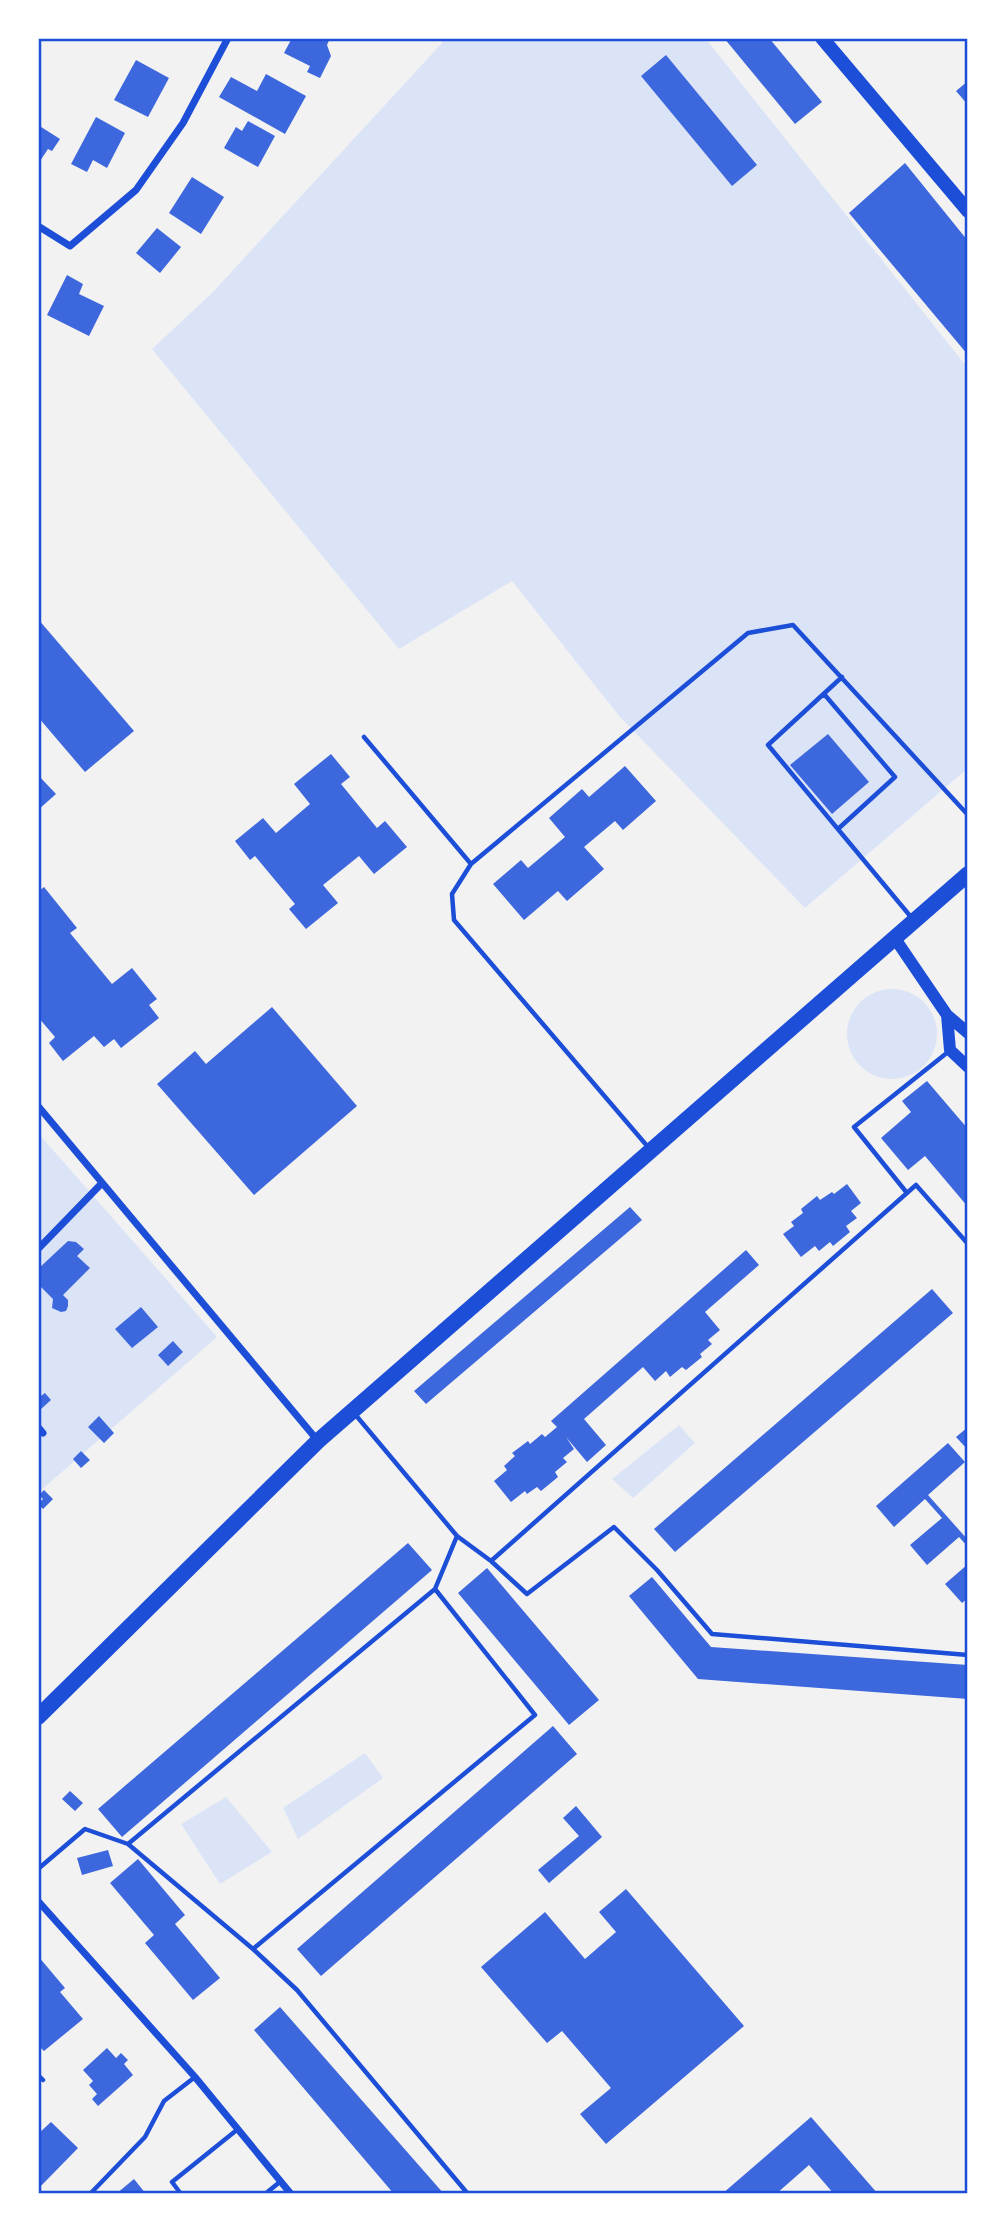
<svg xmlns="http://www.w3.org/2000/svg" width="1006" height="2232" font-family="Overpass,sans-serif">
  <rect width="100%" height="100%" fill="#f2f2f2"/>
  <path fill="#dbe4f7" d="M443,39H706L967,367V769L805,908L620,717L512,581L399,649L152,349L212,293L442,43Z
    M847 1034a45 45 0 1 1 90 0a45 45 0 1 1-90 0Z
    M38,1133L217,1337L39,1492H38Z
    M679,1425L695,1443L633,1498L612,1479Z
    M365,1753L383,1778L298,1839L283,1808Z
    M226,1797L272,1852L220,1884L181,1824Z"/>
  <path fill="#3d67dc" d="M292,38H330L327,45L331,56L320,78L307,72L310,66L284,53Z
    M724,38H769L822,102L795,124Z
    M666,55L757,165L732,186L641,76Z
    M136,60L169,78L148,117L114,100Z
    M266,74L306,96L285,134L219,97L231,77L257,91Z
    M968,81V105L956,91Z
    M96,117L125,133L107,168L93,160L87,172L71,164Z
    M248,121L275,136L258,167L224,148L236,127L242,131Z
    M38,125L60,139L52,151L48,149L38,164Z
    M905,163L968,241V355L849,213Z
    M192,177L224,197L201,234L169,213Z
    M157,228L181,247L160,273L136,253Z
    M67,275L83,284L79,294L104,306L89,336L47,315Z
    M38,619L134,731L85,772L38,717Z
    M828,734L869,782L832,814L790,765Z
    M331,754L350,777L341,784L377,828L385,821L407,847L374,874L359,856L323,885L338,903L306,929L289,909L295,904L255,856L250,860L235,841L263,818L276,833L310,804L294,784Z
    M625,766L656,801L623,830L615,821L584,847L604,869L567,901L558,891L524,920L493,884L521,860L528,868L565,837L549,818L582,789L589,797Z
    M38,775L56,794L38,810Z
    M44,887L77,928L70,933L112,984L132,968L157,999L149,1005L159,1018L121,1048L114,1039L104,1047L94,1036L63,1061L49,1043L55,1037L38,1017V892Z
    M272,1007L357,1106L254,1195L157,1084L195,1051L206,1064Z
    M927,1081L968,1129V1146L965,1147L968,1150V1207L925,1156L908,1170L881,1138L911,1112L902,1101Z
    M847,1184L861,1203L851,1211L857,1218L846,1226L850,1232L833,1246L830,1242L819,1251L815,1246L801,1257L783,1234L794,1226L791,1222L803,1213L801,1209L817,1196L820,1200L832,1192L834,1194Z
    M630,1207L642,1220L426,1404L414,1391Z
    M68,1241L76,1242L84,1249L77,1256L90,1268L63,1295L68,1300V1306L66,1311L61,1312L52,1308L53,1299L38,1284V1269Z
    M746,1250L759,1265L705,1312L720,1330L708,1340L712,1344L700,1354L702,1357L686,1370L682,1367L670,1377L666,1371L655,1381L643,1367L584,1419L606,1445L587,1462L566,1437L574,1449L563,1458L567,1462L555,1472L558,1477L541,1491L537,1487L527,1494L525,1491L511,1502L494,1481L507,1470L504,1466L515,1456L512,1453L528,1441L530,1444L542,1434L545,1437L557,1427L551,1421Z
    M932,1289L953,1313L675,1552L654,1529Z
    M141,1307L158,1327L132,1348L115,1329Z
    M173,1341L183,1352L168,1366L158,1355Z
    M45,1393L51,1400L41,1409L38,1398Z
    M99,1416L114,1433L104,1443L88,1427Z
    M968,1427V1450L956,1437Z
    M948,1443L965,1462L928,1495L968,1540V1547L959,1537L927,1565L910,1545L942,1518L925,1499L894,1527L876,1506Z
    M81,1451L90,1460L81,1468L73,1459Z
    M44,1490L53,1499L43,1509L38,1504L43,1499L39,1495Z
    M408,1543L432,1570L122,1837L98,1809Z
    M968,1564V1598L962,1603L945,1584Z
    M487,1568L599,1700L569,1725L458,1593Z
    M652,1577L711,1647L968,1665V1699L698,1679L629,1596Z
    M553,1726L577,1754L321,1976L297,1949Z
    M70,1791L83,1803L75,1811L62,1799Z
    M576,1806L602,1837L549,1883L538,1870L579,1836L563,1818Z
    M108,1850L113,1866L82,1875L77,1858Z
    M138,1859L185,1915L175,1924L220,1978L193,2000L145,1943L154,1935L110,1883Z
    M626,1889L744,2026L606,2144L580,2114L611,2088L562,2031L547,2043L481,1967L545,1912L585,1959L616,1932L599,1912Z
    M38,1956L65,1988L60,1992L83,2019L44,2051L38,2045Z
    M280,2007L444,2194H394L254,2030Z
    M107,2048L116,2058L121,2053L128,2060L124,2064L133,2075L98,2106L92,2099L97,2094L89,2085L93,2081L83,2070Z
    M811,2117L878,2194H834L809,2165L776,2194H722Z
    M51,2122L78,2148L38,2189V2134Z
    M134,2179L146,2194H116Z"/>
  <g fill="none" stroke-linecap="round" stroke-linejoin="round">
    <path stroke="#1d4ed8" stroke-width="4.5" d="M842,677L768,745L911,917
      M824,694L895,777L838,829
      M364,737L471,864
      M648,1147L454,920L452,894L471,864L748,633L793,625L968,815
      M907,1193L854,1127L948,1052
      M354,1413L457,1536L491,1561L916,1185L968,1244
      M491,1561L527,1594L614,1527L657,1570L712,1634L968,1655
      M128,1844L253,1949L535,1715L435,1589
      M38,1869L85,1829L128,1844L435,1589L457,1536
      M253,1949L297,1990L468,2194
      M38,2075L43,2080
      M90,2194L145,2137L164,2101L195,2077
      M181,2194L172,2182L238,2129
      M265,2194L281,2181"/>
    <path stroke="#1d4ed8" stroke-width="7" d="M38,226L70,246L136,190L183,123L228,38
      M38,1106L318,1441
      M38,1249L102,1183
      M38,1427L43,1433
      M38,1901L195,2077L291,2194"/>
    <path stroke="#1d4ed8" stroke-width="12" d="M894,937L947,1015L968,1033
      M947,1015L950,1050L968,1067"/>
    <path stroke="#1d4ed8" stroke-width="14" d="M822,38L968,211"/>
    <path stroke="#1d4ed8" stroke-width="16" d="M38,1717L318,1441L968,874"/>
  </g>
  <rect width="1006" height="2232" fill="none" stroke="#ffffff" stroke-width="80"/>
  <rect x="40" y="40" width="926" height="2152" fill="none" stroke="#1d4ed8" stroke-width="2.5"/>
</svg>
